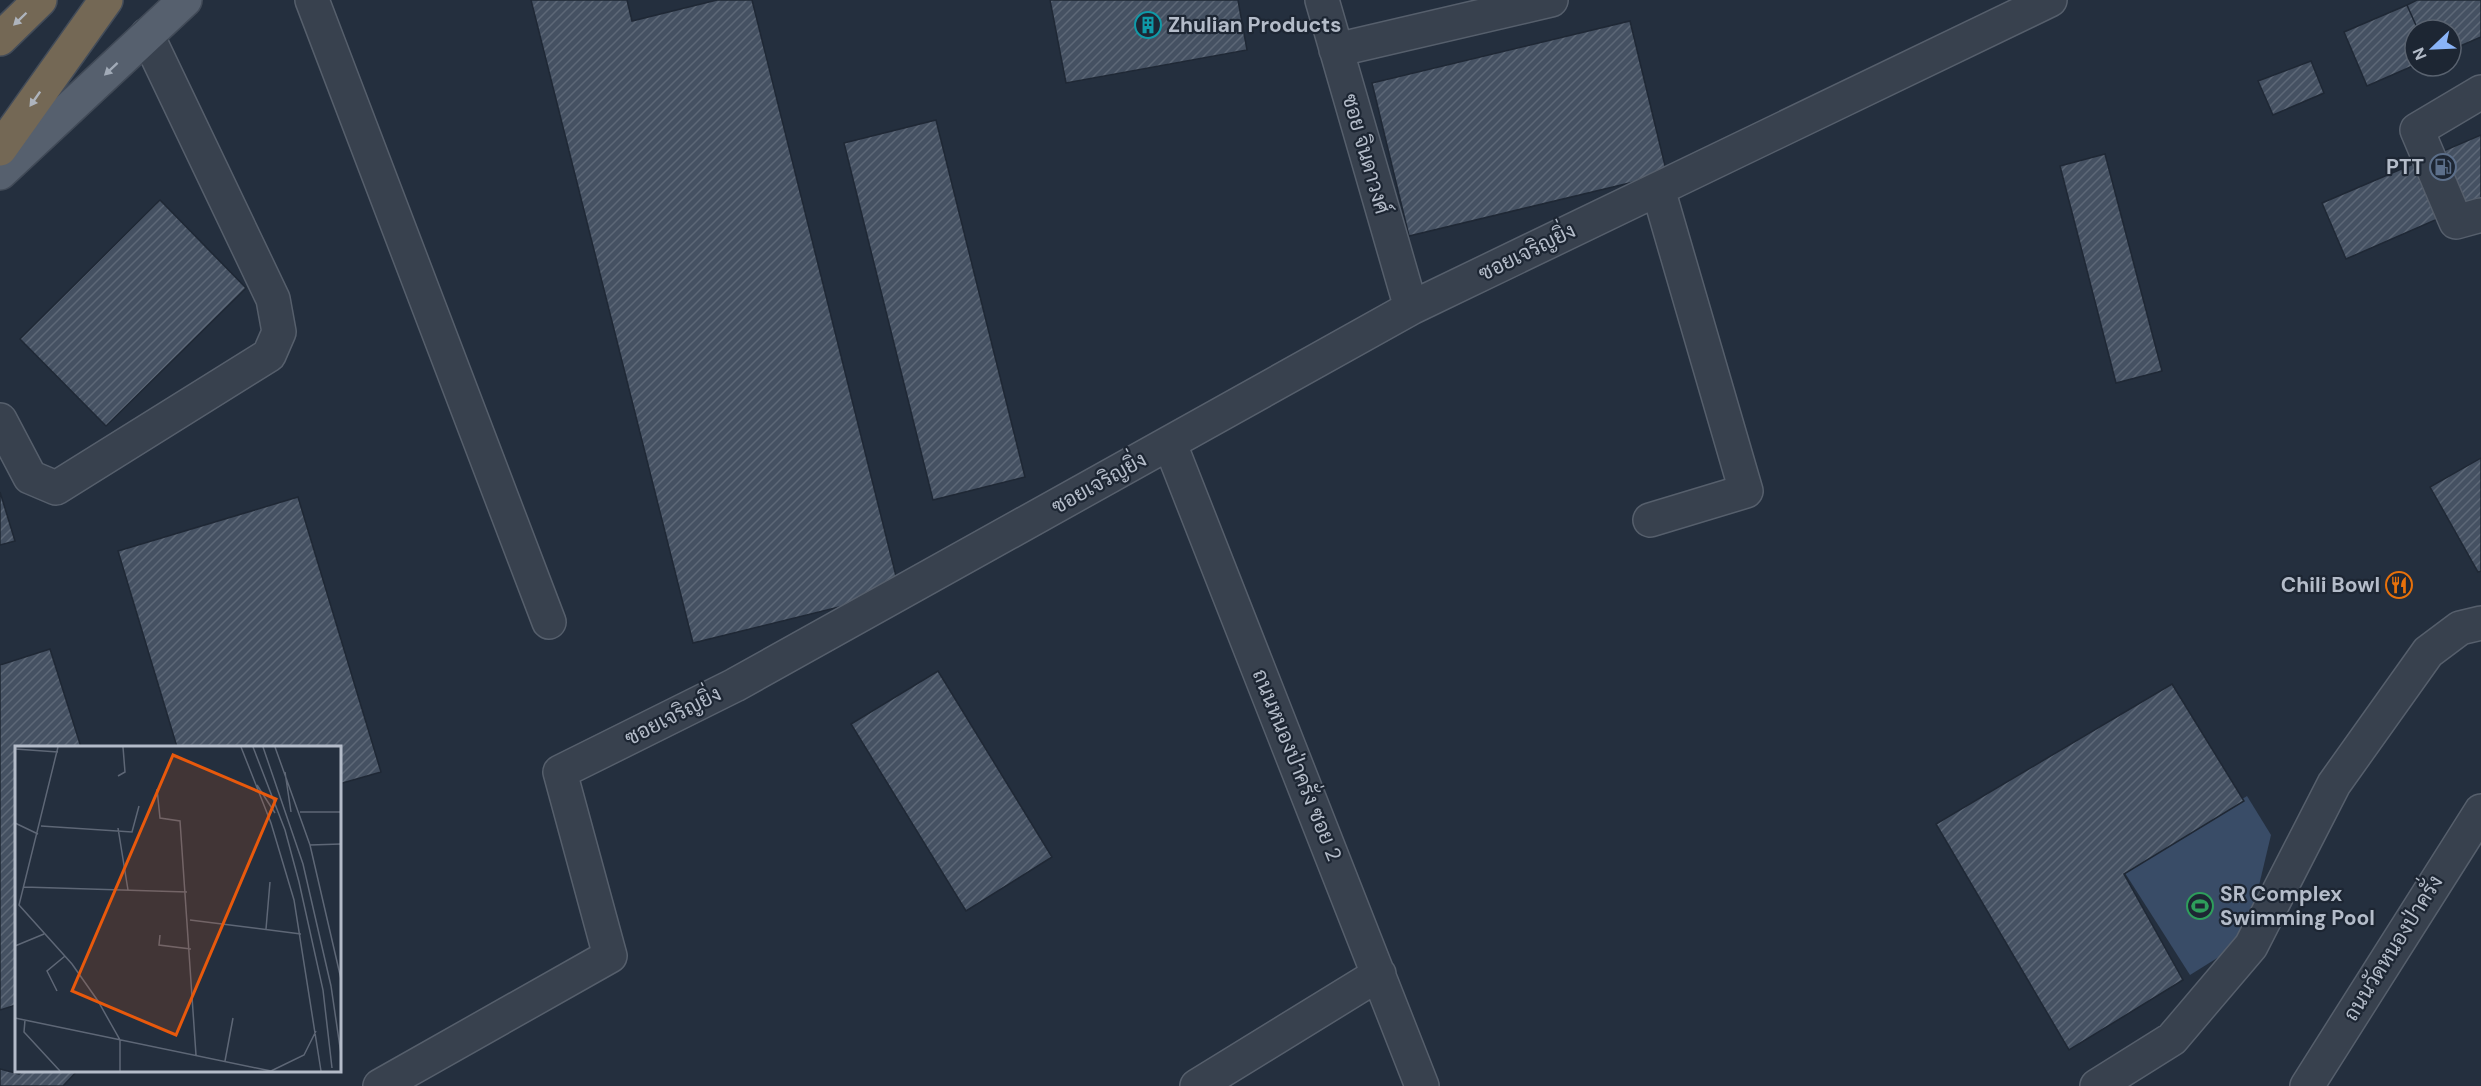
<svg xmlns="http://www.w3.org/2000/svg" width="2481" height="1086" font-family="'DM Sans',Sarabun,sans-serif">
  <defs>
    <pattern id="building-hatch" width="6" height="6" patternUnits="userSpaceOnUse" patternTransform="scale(1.5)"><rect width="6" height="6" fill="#455162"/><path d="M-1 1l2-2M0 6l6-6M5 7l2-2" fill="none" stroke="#5d6877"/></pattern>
  </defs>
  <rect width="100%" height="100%" fill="#242f3e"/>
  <path fill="#394c67" d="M2247,796L2271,835L2246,940L2190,975L2125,873Z"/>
  <path fill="url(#building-hatch)" stroke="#1f2835" stroke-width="1.5" d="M531,0H627L632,21L717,0H752L900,592L693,643Z
    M1050,0H1238L1247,50L1066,83Z
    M2417,0H2481V37L2451,50V30H2418L2407,5Z
    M2407,5L2418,30H2415V65L2367,86L2344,32Z
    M1630,21L1667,174L1409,236L1372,83Z
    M2311,61L2324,93L2273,115L2258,81Z
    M936,120L1025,477L933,500L844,143Z
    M2481,135V200L2346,259L2322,203Z
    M2105,154L2162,371L2116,383L2060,166Z
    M160,200L246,288L106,426L20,339Z
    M2481,458V571L2478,572L2430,487Z
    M0,492L15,541L0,545Z
    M298,497L381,772L339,784V747H177L118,551Z
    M50,649L81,747H16V1005L0,1010V665Z
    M938,671L1052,857L966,911L851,724Z
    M2172,684L2244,801L2124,874L2183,980L2069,1050L1936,824Z
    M0,1069L19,1074L24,1070H78L63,1086H0Z"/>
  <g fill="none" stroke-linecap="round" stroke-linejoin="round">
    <defs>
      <path id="minor" d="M312,0L549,622
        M1322,0L1411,308
        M1336,50L1551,0
        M2481,92L2417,130L2456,222L2481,215
        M0,420L30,477L56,488L269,355L279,332L273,299L147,35
        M1170,444L1422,1086
        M1650,520L1746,491L1658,189
        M380,1086L610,956L560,772L735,685L1411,308L2050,0
        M1197,1086L1379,974
        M2097,1086L2172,1039L2251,946L2334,784L2428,652L2460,628L2481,623
        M2307,1086L2481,811"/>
      <path id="major" d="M0,173L185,0"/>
      <path id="highway" d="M0,39L40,0
        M0,149L106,0"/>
    </defs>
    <use href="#minor" stroke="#565f6c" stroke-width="36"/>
    <use href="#major" stroke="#414a57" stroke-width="36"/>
    <use href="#highway" stroke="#434c59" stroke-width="36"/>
    <use href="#minor" stroke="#38414e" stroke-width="33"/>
    <use href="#major" stroke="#56606e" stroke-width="33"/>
    <use href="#highway" stroke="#746855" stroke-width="33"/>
  </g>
  <defs><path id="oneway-solid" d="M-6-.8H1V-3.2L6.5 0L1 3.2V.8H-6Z" transform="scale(1.5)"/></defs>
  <g fill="#aeb4bd">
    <use href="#oneway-solid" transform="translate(20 19) rotate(136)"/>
    <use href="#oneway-solid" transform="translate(35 99) rotate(125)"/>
  </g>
  <use fill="#a1aab7" href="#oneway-solid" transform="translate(111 69) rotate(137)"/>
  <defs>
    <symbol id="building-ring" viewBox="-11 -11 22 22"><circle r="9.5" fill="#1d2633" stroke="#0f9aa8" stroke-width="1.5"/><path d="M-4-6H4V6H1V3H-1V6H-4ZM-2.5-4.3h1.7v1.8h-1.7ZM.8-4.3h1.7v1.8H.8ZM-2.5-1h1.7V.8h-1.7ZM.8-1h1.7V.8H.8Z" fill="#0f9aa8"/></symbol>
    <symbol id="fuel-ring" viewBox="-11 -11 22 22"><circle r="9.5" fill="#1d2633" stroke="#5c6f8a" stroke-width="1.5"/><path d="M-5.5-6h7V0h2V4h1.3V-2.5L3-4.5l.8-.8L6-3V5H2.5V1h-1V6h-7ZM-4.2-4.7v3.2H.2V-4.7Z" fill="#5c6f8a"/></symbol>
    <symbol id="restaurant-ring" viewBox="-11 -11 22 22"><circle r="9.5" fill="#1d2633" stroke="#e8710a" stroke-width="1.5"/><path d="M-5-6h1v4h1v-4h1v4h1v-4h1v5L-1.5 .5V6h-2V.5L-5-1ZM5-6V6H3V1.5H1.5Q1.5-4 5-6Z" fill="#e8710a"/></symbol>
    <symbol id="stadium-ring" viewBox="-11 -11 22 22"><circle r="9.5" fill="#1d2633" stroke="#2e9e5b" stroke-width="1.5"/><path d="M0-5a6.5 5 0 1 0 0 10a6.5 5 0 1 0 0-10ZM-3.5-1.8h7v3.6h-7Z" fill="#2e9e5b"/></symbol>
  </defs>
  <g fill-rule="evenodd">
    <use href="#building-ring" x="1133" y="10" width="30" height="30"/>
    <use href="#fuel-ring" x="2428" y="152" width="30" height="30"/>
    <use href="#restaurant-ring" x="2384" y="570" width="30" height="30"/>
    <use href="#stadium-ring" x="2185" y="891" width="30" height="30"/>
  </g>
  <g text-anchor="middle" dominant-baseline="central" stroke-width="4.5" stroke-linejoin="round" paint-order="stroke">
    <g font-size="21" font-weight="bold" fill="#b4bcc9" stroke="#1d2633" text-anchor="start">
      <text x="1168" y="25">Zhulian Products</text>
      <text x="2424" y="167" text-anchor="end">PTT</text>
      <text x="2380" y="585" text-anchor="end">Chili Bowl</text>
      <text x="2220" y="894">SR Complex<tspan x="2220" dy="24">Swimming Pool</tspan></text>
    </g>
    <g font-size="21" fill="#b4bcc9" stroke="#1d2633">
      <text transform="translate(1366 154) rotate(74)">ซอย จินดาวงศ์</text>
      <text transform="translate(1527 252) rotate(-26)">ซอยเจริญยิ่ง</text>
      <text transform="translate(1099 483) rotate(-29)">ซอยเจริญยิ่ง</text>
      <text transform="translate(673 716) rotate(-27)">ซอยเจริญยิ่ง</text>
      <text transform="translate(1297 765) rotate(68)">ถนนหนองป่าครั่ง ซอย 2</text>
      <text transform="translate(2393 948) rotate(-58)">ถนนวัดหนองป่าครั่ง</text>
    </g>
  </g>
  <g transform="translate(15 746)">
    <rect width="326" height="326" fill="#242f3e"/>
    <path fill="none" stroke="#5e6776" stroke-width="1.5" d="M43,1L4,159L57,218L83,255L105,294V325M226,1L256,77L279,154L306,325M238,1L270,84L284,136L308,244L317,322M248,1L288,118L316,240L326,308M260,1L295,99L326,233M0,3L43,6M270,26L276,66M103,30L110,26L108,1M242,39L260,67M142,43L145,72L165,75L181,309M285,66H326M0,77L23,88M26,80L117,86L124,60M103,82L113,144M295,99L326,98M9,141L172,146M175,174L286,188M251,183L255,136M145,189L144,199L176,203M0,200L29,188M42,245L32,225L50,210M0,272L256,325M10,274L9,286L45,325M210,315L218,272M256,325L289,309L301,285"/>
    <path fill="#e8590c" fill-opacity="0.15" stroke="#e8590c" stroke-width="3" d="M158,9L261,53L161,289L57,245Z"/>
    <rect width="326" height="326" fill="none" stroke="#b4bcc9" stroke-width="3"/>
  </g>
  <g transform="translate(2433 48) rotate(247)"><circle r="28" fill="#1d2633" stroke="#59626f" stroke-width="1.5"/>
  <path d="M0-4.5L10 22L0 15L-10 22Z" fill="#8ab4f8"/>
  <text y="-9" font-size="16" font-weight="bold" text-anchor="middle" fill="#b4bcc9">N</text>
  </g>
</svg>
